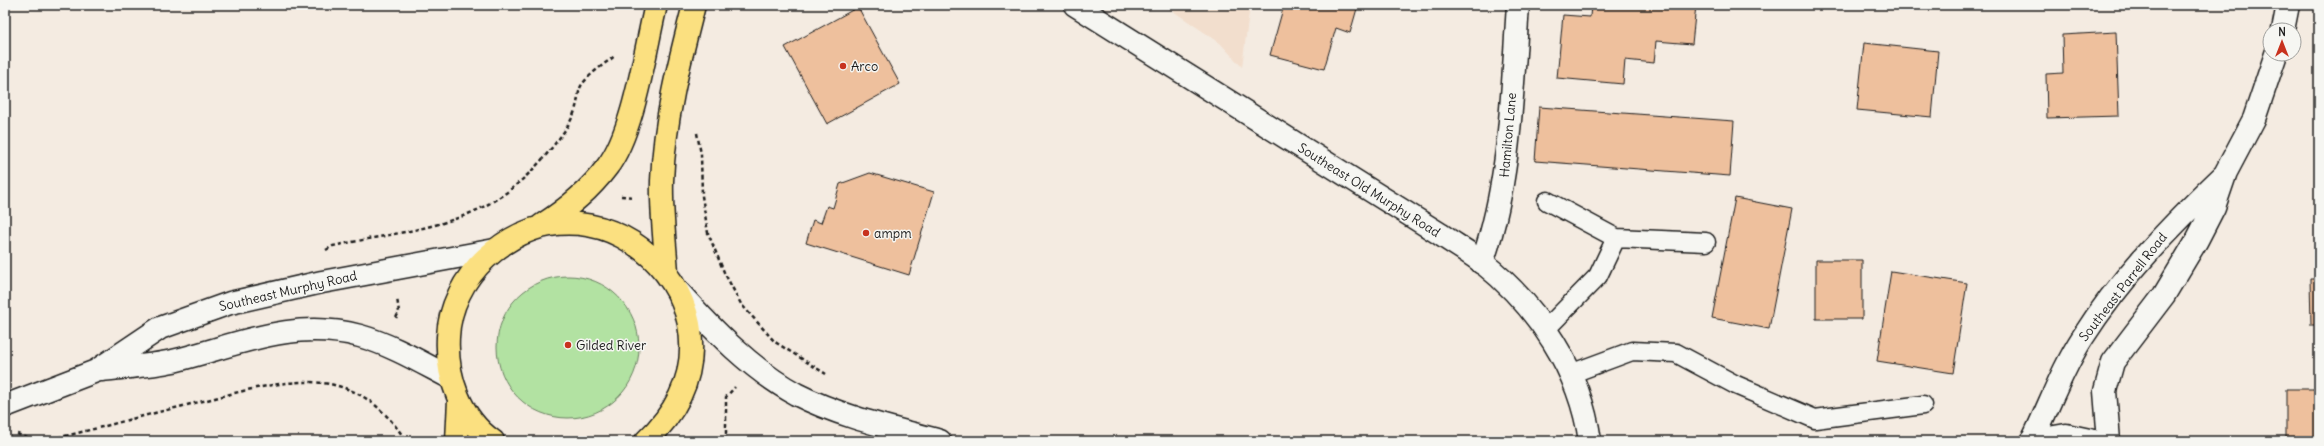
<svg xmlns="http://www.w3.org/2000/svg" width="2324" height="446" font-family="Delius,sans-serif">
  <rect width="100%" height="100%" fill="#f4ebe1"/>
  <filter id="ink" filterUnits="userSpaceOnUse"><feTurbulence type="fractalNoise" baseFrequency=".025" numOctaves="2"/><feDisplacementMap in="SourceGraphic" scale="8" xChannelSelector="R" yChannelSelector="G"/><feConvolveMatrix kernelMatrix="1 2 1 2 8 2 1 2 1" color-interpolation-filters="sRGB"/></filter>
  <g filter="url(#ink)">
    <path fill="#f2decd" d="M1164,5H1250L1242,67L1220,43Z"/>
    <path fill="#b2e2a2" stroke="#677f5f" d="M497 347a71 71 0 1 1 142 0a71 71 0 1 1-142 0Z"/>
    <path fill="#eec09d" stroke="#1c1c1c" d="M1284,5H1358L1350,33L1336,28L1324,69L1270,55Z
      M1591,5H1696L1692,44L1656,41L1654,63L1625,60L1623,84L1557,78L1563,15L1590,17Z
      M858,7L900,84L827,124L785,47Z
      M2116,32L2119,116L2047,118L2046,74L2063,73L2062,35Z
      M1864,43L1938,51L1932,117L1857,110Z
      M1539,107L1734,121L1730,176L1535,161Z
      M870,173L934,192L909,275L806,243L813,220L821,223L827,206L833,208L840,184Z
      M1735,198L1792,209L1769,329L1712,318Z
      M1816,260H1862V319H1816Z
      M1891,271L1967,283L1953,373L1877,361Z
      M2310,279H2319V325H2311Z
      M2286,389H2319V441H2286Z"/>
    <g fill="none" stroke-linecap="round" stroke-linejoin="round">
      <defs>
        <path id="service" d="M1547,201L1616,238L1706,242
          M1545,330L1598,276L1616,238
          M1570,374L1632,351L1676,353L1736,385L1815,419L1923,405"/>
        <path id="minor" d="M1482,263C1511,180 1512,92 1518,5"/>
        <path id="tertiary" d="M1075,5L1440,234C1454,244 1469,252 1483,263C1538,307 1580,370 1590,441
          M2283,30L2288,5
          M2032,441C2049,407 2062,369 2083,337C2121,277 2172,225 2223,176
          M2109,441L2105,391L2113,362L2164,295L2197,240L2214,207L2226,172L2254,119L2276,54"/>
        <path id="secondary" d="M679,292C713,330 752,370 796,394C841,417 892,428 940,441
          M101,370C125,367 150,366 173,361C238,345 292,318 360,336C392,345 422,363 451,378
          M5,406L96,371L160,328L230,303L322,282L495,250
          M2031,441L2066,435L2094,441"/>
        <path id="primary" d="M542,225C567,209 589,191 607,167C634,132 645,50 656,5
          M667,272C665,242 661,212 662,181C664,121 679,63 694,5
          M457,441L459,400
          M493,441C460,418 446,376 448,337C449,308 464,278 486,258C604,149 773,322 646,441"/>
      </defs>
      <use href="#service" stroke="#1c1c1c" stroke-width="21"/>
      <use href="#minor" stroke="#1c1c1c" stroke-width="25"/>
      <use href="#tertiary" stroke="#1c1c1c" stroke-width="25"/>
      <use href="#secondary" stroke="#1c1c1c" stroke-width="25"/>
      <use href="#primary" stroke="#1c1c1c" stroke-width="25"/>
      <path stroke="#1c1c1c" stroke-width="2.5" stroke-dasharray="4 3" stroke-linecap="butt" d="M697,133L701,154L702,196L708,233L724,272L741,304L775,342L826,374
        M621,196L634,197
        M326,250L333,246C430,225 492,228 557,141C565,131 573,119 576,107C578,101 578,92 581,86C588,75 604,64 615,56
        M396,318L399,312L397,298
        M17,434C23,436 31,440 37,440C50,441 88,430 102,427C138,417 175,408 211,399C289,379 355,361 406,441
        M726,441V397L735,387"/>
      <use href="#service" stroke="#f6f6f2" stroke-width="18"/>
      <use href="#minor" stroke="#f6f6f2" stroke-width="22"/>
      <use href="#tertiary" stroke="#f6f6f2" stroke-width="22"/>
      <use href="#secondary" stroke="#f6f6f2" stroke-width="22"/>
      <use href="#primary" stroke="#fbe080" stroke-width="22"/>
    </g>
  </g>
  <g fill="#c8321e" stroke="#f6f6f2" stroke-width="1.5">
    <circle cx="843" cy="66" r="4"/>
    <circle cx="866" cy="233" r="4"/>
    <circle cx="568" cy="345" r="4"/>
  </g>
  <g text-anchor="middle" dominant-baseline="central" stroke-width="3" stroke-linejoin="round" paint-order="stroke">
    <g font-size="13" fill="#1c1c1c" stroke="#f6f6f2" text-anchor="start">
      <text x="851" y="66">Arco</text>
      <text x="874" y="233">ampm</text>
      <text x="576" y="345">Gilded River</text>
    </g>
    <g font-size="13" fill="#1c1c1c" stroke="#f6f6f2">
      <text transform="translate(1508 135) rotate(-85)">Hamilton Lane</text>
      <text transform="translate(1369 190) rotate(32)">Southeast Old Murphy Road</text>
      <text transform="translate(2123 287) rotate(-52)">Southeast Parrell Road</text>
      <text transform="translate(288 291) rotate(-13)">Southeast Murphy Road</text>
    </g>
  </g>
  <rect width="2324" height="446" fill="none" stroke="#f6f6f2" stroke-width="20"/>
  <rect x="10" y="10" width="2304" height="426" fill="none" stroke="#1c1c1c" stroke-width="1.5" filter="url(#ink)"/>
  <g transform="translate(2282 42)"><circle r="19" fill="#f6f6f2" stroke="#9f9f9c"/>
  <path d="M0-3L7 15L0 10L-7 15Z" fill="#c8321e"/>
  <text y="-6" font-size="11" font-weight="bold" text-anchor="middle" fill="#1c1c1c">N</text>
  </g>
</svg>
